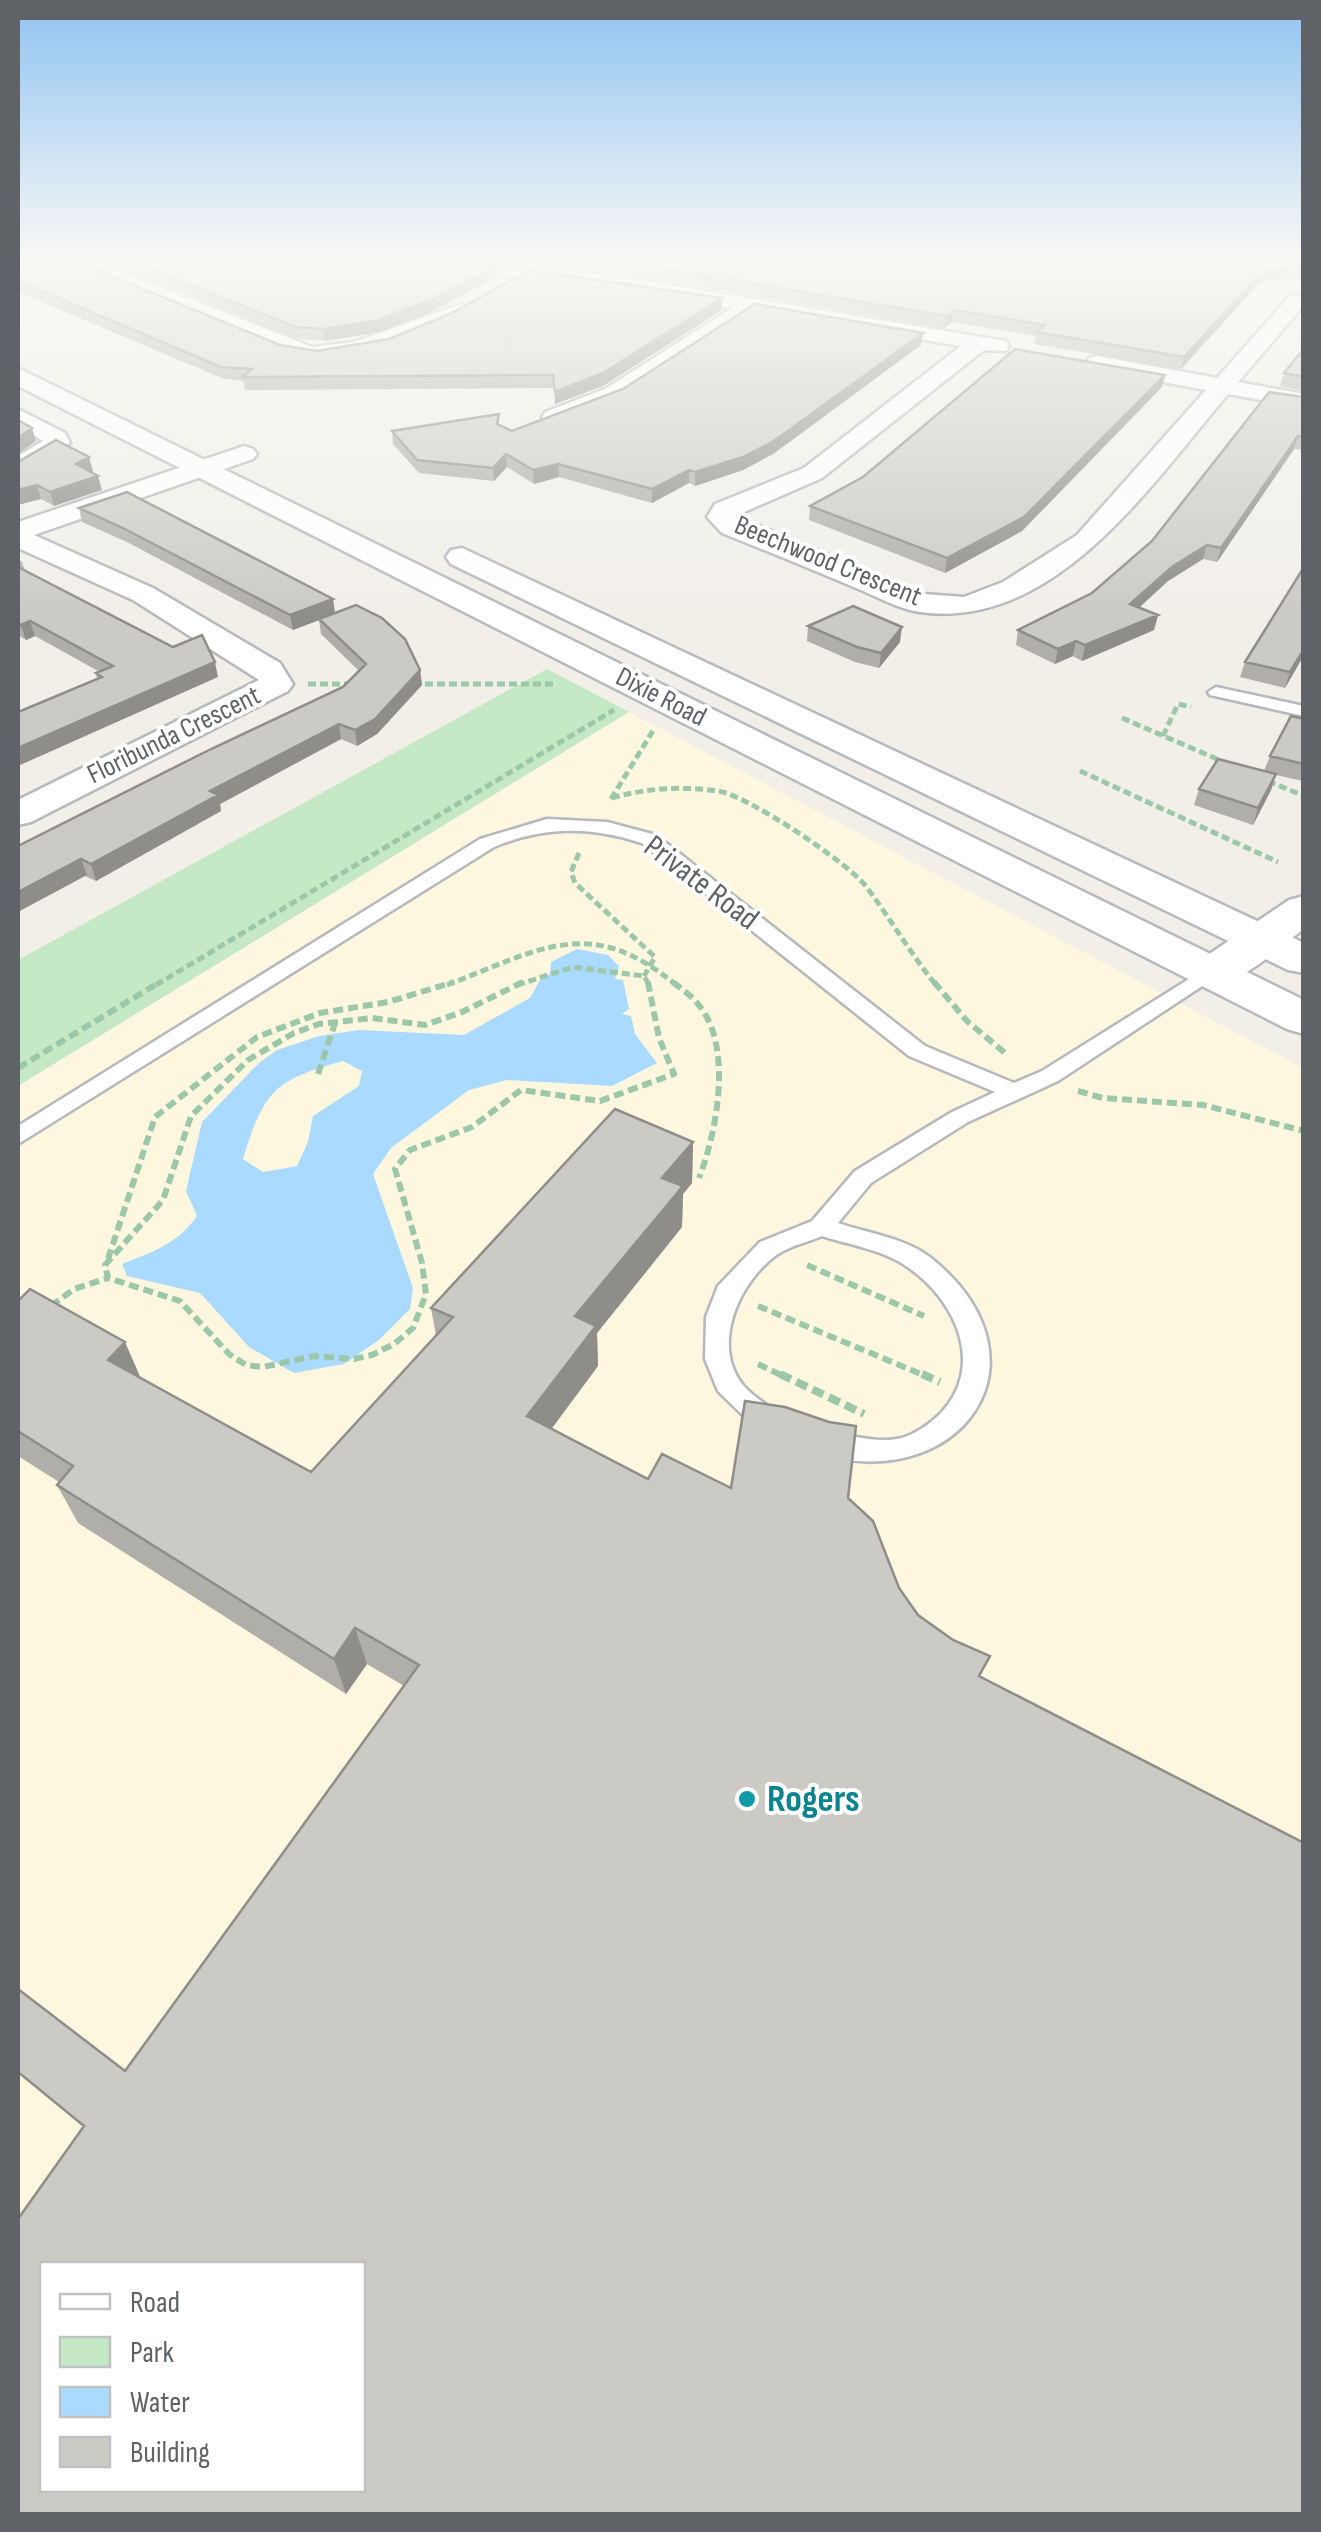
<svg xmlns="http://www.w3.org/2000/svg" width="1321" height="2532" font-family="'Sofia Sans Condensed',sans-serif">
  <rect width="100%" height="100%" fill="#f1efe8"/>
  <path fill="#fef7e0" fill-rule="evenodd" d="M629,712L1303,1068V2514H18V1082ZM42,2264H362V2490H42Z"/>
  <path fill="#c5e8c5" d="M547,669L629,712L18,1086V960Z"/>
  <path fill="#aadaff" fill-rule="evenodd" d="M577,949L608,955L619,966L615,979L623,980L629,1009L622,1014L631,1016L635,1034L657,1063L612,1086L507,1080L469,1090L391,1148L373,1174L413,1288L410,1309L379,1340L344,1364L294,1373L249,1347L200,1293L127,1276L122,1264C152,1252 178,1244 197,1216L186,1191L202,1122L259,1063L277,1050L319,1036L359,1030L464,1035L530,998L541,978L550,974L551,962ZM343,1061L362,1071L359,1086L313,1116L308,1142L297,1166L263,1172L243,1159C264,1090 275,1080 343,1061Z"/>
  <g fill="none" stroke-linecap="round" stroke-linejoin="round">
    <defs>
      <path id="service" d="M1216,687L1304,706V716L1210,695L1208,692Z
        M547,819L607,822L656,835L925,1046L1014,1083L1042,1071L1205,969L1212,967L1222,973L1058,1081L968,1122L871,1183L838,1223C867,1233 906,1238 931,1258C1060,1362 957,1501 810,1451L806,1443L810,1435C834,1427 870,1446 902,1438C917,1433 930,1424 941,1413C985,1366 957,1302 909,1268C885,1250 850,1245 822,1236C808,1242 790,1246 778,1254C740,1280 710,1345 743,1385C755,1400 774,1406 783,1423L779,1431L769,1434L759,1431L718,1391L705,1359L706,1317L718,1286L760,1242L812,1221L855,1171L952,1112L995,1092L909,1056L642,843C590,826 544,826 494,847L18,1144V1126L480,839Z"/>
      <path id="minor" d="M74,261H95L312,347L354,342L461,304L471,310L427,334L356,355L310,361L83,271Z
        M438,261H491L647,281L1006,341L1009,346L1006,351L984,350L822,478L735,516L924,594L964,597L1003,582L1077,535L1206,390L1089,368L1086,363L1089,358L1097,356L1217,378L1290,296L1304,295V305L1238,382L1304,394V408L1228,394C1151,484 1055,631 920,612C898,609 876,596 856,588C811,569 767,551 722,533L707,517L715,504L804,468L961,346L755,311L621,399L554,424L545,422L542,417L545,412L605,389L732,308L448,267Z
        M962,261L1032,264L1072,261C1052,283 984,278 962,261Z
        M18,409L65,433L70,443L18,474V456L43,441L18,426Z
        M244,446L253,449L257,454L253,459L34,535L153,588L280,663L293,684L288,691L31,822L18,825V800L259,680L133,600L18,548V522Z"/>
      <path id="tertiary" d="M1304,896V929C1273,951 1235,993 1196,983L1189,973L1196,963L1289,900Z"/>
      <path id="secondary" d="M18,368L1304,1000V1034L1287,1029L18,386Z
        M462,548L1304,943V973L1288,970L451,564L446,557L451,550Z"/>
    </defs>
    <use href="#service" stroke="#b5b8bc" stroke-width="5"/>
    <use href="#minor" stroke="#b5b8bc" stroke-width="5"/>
    <use href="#tertiary" stroke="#b5b8bc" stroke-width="5"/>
    <use href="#secondary" stroke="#b6babf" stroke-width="5"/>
    <path stroke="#9cc7a9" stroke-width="5" stroke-dasharray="8 4" stroke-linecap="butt" d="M308,684H351
      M413,684H556
      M1122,718L1224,762
      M1163,736L1178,704L1191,707
      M1080,771L1278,862
      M1268,781L1304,796
      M612,798C646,788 682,786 718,791C747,795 845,861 865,885C890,918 910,953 936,985
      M611,799L654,729
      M579,853L571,872L575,883L655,957L644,976
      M156,985L614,710
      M447,985C539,950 590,913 676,985
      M517,985L573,967L644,976L649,985"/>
    <path stroke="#9cc7a9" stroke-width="6" stroke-dasharray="10 5" stroke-linecap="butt" d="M523,982L462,1012L425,1025L372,1018L319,1024L294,1033L248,1060L191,1116L163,1200L105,1265L108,1278L180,1301L229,1354L246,1365L263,1367L314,1356L354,1359L372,1355L394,1344L413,1328L426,1294L422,1263L395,1169L410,1150L472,1127L521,1090L600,1101L674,1074L659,1038L648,982
      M673,982C681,989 691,995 697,1003C734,1044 717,1132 699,1178
      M934,982L967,1021L1005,1053
      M18,1068L160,982
      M318,1074L335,1023
      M1078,1091L1103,1098L1203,1105L1304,1131
      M108,1259L155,1117L257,1037L320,1013L388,1002L454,982
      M807,1265L924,1316
      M51,1306L74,1289L108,1278
      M758,1306L928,1377
      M758,1364L785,1377"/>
    <path stroke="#9cc7a9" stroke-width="8" stroke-dasharray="12 6" stroke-linecap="butt" d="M780,1374L864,1414
      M922,1374L940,1382"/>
    <use href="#service" fill="#fff" fill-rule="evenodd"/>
    <use href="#minor" fill="#fff" fill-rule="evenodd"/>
    <use href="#tertiary" fill="#fff" fill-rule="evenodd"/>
    <use href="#secondary" fill="#fff" fill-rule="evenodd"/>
  </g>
  <path fill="#afaea9" d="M18,261L79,263L280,345L317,351L722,310L603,386L555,404L554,388L245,390L243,381L224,379L18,292Z
    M104,261H457L496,277L431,312L379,332L325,341L298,339Z
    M519,261H981L987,264L1036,268L1304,261V281L1285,278L1260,282L1181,369L1034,344L1036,336L952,322L944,328L647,277Z
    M923,333L921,345L773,454L743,470L695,486L689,483L652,503L559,477L534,484L507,467L494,481L419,473L393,444L392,431L499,414V425L512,431Z
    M1304,353V391L1280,386L1284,373Z
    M1162,387L1022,531L945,573L809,520L810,506Z
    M1304,397V450L1294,449L1217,562L1203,559L1168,581L1139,608L1158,615L1154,630L1082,661L1073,656L1055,664L1016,645L1018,630L1092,593L1152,541Z
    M18,462L93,471L91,472L102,490L54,506L41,499Z
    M79,508L333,599L335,613L420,670L422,685L377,734L357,746L341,739L220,804L221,811L96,881L18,846L343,687L359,671L321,634L319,620L293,630L127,542L82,522Z
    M18,559L22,562L25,571L218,677L97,679L96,673L100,672L35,636L26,640L18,635Z
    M1304,567V655L1285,688L1240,677L1245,662Z
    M808,626L900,642L879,668L855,662L807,641Z
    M1304,719V780L1303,781L1276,775L1271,790L1253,825L1194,805L1199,789L1264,771L1270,756Z
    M693,1142L692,1183L683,1194L682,1227L597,1333L598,1366L552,1428L648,1479L731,1488L829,1422L125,2071L404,1686L367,1664L346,1694L78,1523L57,1485L59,1482L18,1456V1301L140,1378L311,1472L436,1336L431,1308Z"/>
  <path fill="#8f8d8a" d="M495,266L496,277L431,312L379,332L325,341L323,329Z
    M1288,267L1285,278L1260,282L1181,369L1184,357L1263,271Z
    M722,298V310L603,386L555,404V392Z
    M954,310L952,322L944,328L946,316Z
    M923,333L921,345L773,454L743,470L695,486V472Z
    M1165,375L1162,387L1022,531L945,573L947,558Z
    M32,428L36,441L18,454V438Z
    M1298,436L1294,449L1217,562L1221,548Z
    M506,454L507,467L494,481L493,468Z
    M89,457L93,471L80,478L76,464Z
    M558,464L559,477L534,484L533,470Z
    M689,470V483L652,503V489Z
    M98,476L102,490L54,506L50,492Z
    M37,485L41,499L18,505V490Z
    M1207,545L1203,559L1168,581L1126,619L1130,604L1172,567Z
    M333,599L335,614L293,630L290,615Z
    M1158,615L1154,630L1082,661L1085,645Z
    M30,621L35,636L26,640L21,625Z
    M902,627L900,642L879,668L881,653Z
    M1076,641L1073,656L1055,664L1058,649Z
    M1304,649V655L1285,688L1290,672Z
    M215,662L218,677L18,766V748Z
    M420,670L422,685L377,734L357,746L355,730Z
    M339,724L341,739L220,804L221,811L96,881L91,864L210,791Z
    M1276,774L1271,790L1253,825L1258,808Z
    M81,859L87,875L18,912V892Z
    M693,1142L692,1183L683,1194L682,1227L597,1333L598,1366L532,1455L527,1416L575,1316L662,1178Z
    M125,1342L142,1381L108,1360Z
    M355,1628L367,1664L346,1694L334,1659Z"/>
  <path fill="#cccac5" stroke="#8f8d8a" stroke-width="2.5" fill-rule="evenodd" d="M18,261H77L79,263L280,345L317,351L389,339L452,313L530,270L722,298L603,373L555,392L553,375L242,377L252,369L221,367L18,281Z
    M130,261H457L495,266L430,300L378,320L323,329L296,327Z
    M607,261H981L987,264L1036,268L1063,261H1304V269L1288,267L1263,271L1184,357L1036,332L1045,325L954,310L946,316L647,266Z
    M755,304L923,333L774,441L743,457L695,472L689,470L652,489L558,464L533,470L506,454L493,468L417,460L392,431L499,414L497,424L512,431L623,389Z
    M1015,349L1165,375L1024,517L947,558L810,506L863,477Z
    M1301,352L1304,353V377L1284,373Z
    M1269,392L1304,397V437L1298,436L1221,548L1207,545L1172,567L1130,604L1158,615L1085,645L1076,641L1058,649L1018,630L1092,593L1152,541Z
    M18,420L32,428L18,438Z
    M56,440L89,457L76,464L98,476L50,492L37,485L18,490V462Z
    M127,492L333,599L290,615L123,528L79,508Z
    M18,567L173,647L202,635L215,662L18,748V712L102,677L96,673L113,666L30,621L21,625L18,623Z
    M1304,567V649L1290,672L1245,662Z
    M356,605L382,618L405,639L420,670L375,719L355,730L339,724L210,791L218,795L91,864L81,859L18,892V846L211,749L343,687L366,664L319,619Z
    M853,606L902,627L881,653L857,647L808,626Z
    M1291,716L1304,719V764L1270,756Z
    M1218,759L1276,774L1258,808L1199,789Z
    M615,1109L693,1142L662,1178L683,1186L575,1316L596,1326L527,1416L648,1479L662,1454L731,1488L745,1401L785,1407L829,1422L856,1426L848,1498L873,1521L899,1588L918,1615L953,1640L990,1656L979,1676L1304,1843V2514H18V2219L84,2126L18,2072V1989L125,2071L419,1665L355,1628L334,1659L57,1485L73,1466L18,1431V1301L30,1289L125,1342L108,1360L311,1472L453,1317L431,1308ZM42,2264H362V2490H42Z"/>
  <linearGradient id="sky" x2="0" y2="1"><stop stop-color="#8fc3f1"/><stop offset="0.42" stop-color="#f9f8f5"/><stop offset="1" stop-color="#f9f8f5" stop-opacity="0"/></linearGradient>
  <rect width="1321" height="615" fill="url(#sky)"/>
  <circle fill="#0f9aa8" stroke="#fff" stroke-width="4" cx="747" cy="1799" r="10"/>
  <g text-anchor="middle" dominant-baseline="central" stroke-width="8" stroke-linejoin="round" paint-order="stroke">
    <g font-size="28" fill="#5f6368" stroke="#fff">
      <text transform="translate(828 561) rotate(22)">Beechwood Crescent</text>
      <text transform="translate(661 697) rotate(27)">Dixie Road</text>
      <text transform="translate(174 735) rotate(-26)">Floribunda Crescent</text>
    </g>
    <g font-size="32" fill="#5f6368" stroke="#fff">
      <text transform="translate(701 883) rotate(37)">Private Road</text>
    </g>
    <g font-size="38" font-weight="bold" fill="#0d838f" stroke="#fff" text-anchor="start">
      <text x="767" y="1799">Rogers</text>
    </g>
  </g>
  <rect width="1321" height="2532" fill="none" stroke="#5f6368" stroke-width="40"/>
  <rect x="40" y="2262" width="325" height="230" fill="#ffffff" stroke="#bfc1c3" stroke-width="2.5"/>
  <rect x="60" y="2294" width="50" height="15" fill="#ffffff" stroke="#bfc1c3" stroke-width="2.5"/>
  <text x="130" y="2312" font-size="30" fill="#5f6368">Road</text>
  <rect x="60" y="2337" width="50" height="30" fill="#c5e8c5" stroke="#bfc1c3" stroke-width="2.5"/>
  <text x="130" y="2362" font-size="30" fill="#5f6368">Park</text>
  <rect x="60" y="2387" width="50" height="30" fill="#aadaff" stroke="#bfc1c3" stroke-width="2.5"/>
  <text x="130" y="2412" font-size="30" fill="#5f6368">Water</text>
  <rect x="60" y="2437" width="50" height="30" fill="#cccac5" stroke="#bfc1c3" stroke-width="2.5"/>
  <text x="130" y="2462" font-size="30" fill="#5f6368">Building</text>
</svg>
